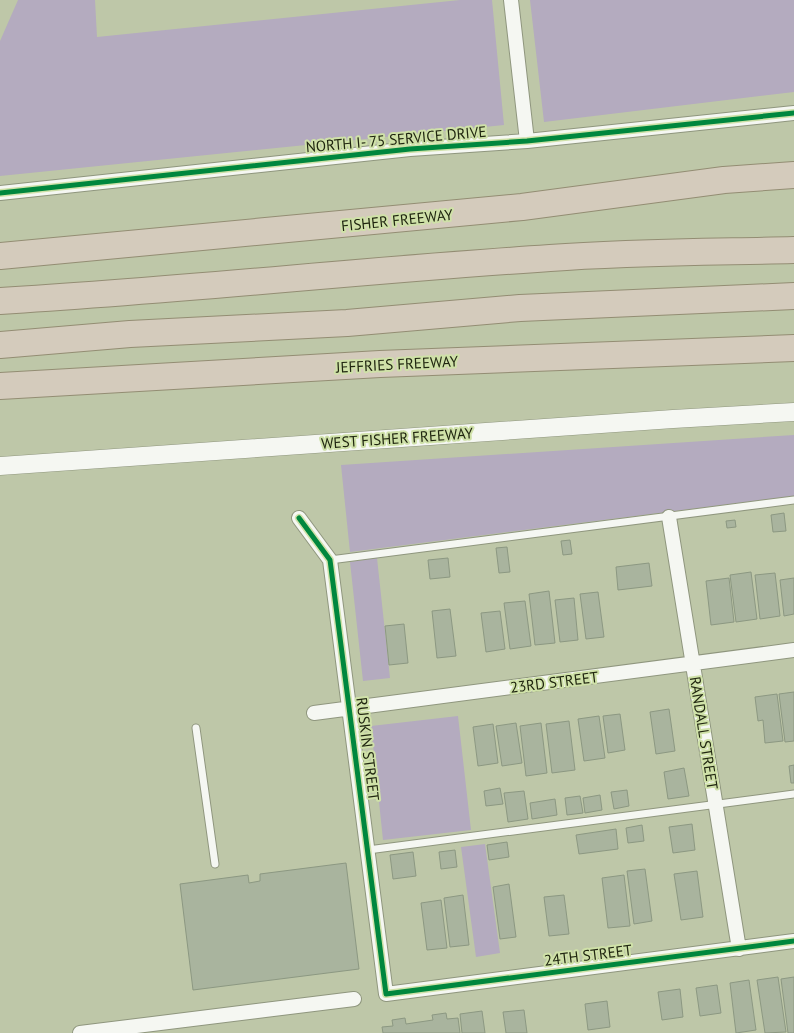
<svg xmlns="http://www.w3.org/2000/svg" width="794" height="1033" font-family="'PT Sans',sans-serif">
  <rect width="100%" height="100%" fill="#bec7a8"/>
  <path fill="#b4abbf" d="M18,0H95L97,37L460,0H492L504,125L0,176V41Z
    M530,0H794V92L544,122Z
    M794,435V496L350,552L341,465Z
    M377,558L390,678L363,681L350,562Z
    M458,716L471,830L383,840L371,726Z
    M485,844L500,953L476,957L461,847Z"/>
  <path fill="#a9b49e" stroke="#8c9882" d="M784,513L786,531L773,532L771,515Z
    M735,520L736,527L727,528L726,521Z
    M570,540L572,554L563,555L561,541Z
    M507,547L510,572L499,573L496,548Z
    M448,558L450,577L430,579L428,560Z
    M649,563L652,586L618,590L616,567Z
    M751,572L757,619L736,622L730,575Z
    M775,573L780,616L760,619L755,575Z
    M729,578L734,622L711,625L706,581Z
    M794,578V614L784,616L780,580Z
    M549,591L555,643L535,645L529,594Z
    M598,592L604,637L586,639L580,594Z
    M574,598L578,640L560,642L555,600Z
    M525,601L531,646L510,649L504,603Z
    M450,609L456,656L437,658L432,611Z
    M500,611L505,649L486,652L481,613Z
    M404,624L408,663L389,665L385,626Z
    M794,692V741L785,742L779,694Z
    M777,694L783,741L765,743L763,720L758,721L755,697Z
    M669,709L675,751L656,754L650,712Z
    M620,714L625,750L608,753L603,716Z
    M599,716L605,758L584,761L578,719Z
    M569,721L575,770L552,773L546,724Z
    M516,723L522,763L502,766L496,726Z
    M541,723L547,773L526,776L520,726Z
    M493,724L498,763L478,766L473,727Z
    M794,765V783H791L789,766Z
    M684,768L689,796L668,799L664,772Z
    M500,788L503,804L486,806L484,791Z
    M627,790L629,806L614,809L611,792Z
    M524,791L528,819L508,822L504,793Z
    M600,795L602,810L585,813L583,798Z
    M580,796L583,813L567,815L565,798Z
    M555,799L557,815L532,819L530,803Z
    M692,824L695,850L673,853L669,827Z
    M642,825L644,841L628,843L626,828Z
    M616,829L618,849L579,854L576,835Z
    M507,842L509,857L489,860L487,845Z
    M455,850L457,867L441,869L439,852Z
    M413,852L416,876L393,879L390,855Z
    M346,863L359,969L193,990L180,884L248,875L249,883L260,881V874Z
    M645,869L652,921L634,924L627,871Z
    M697,871L703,917L681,920L674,874Z
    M624,875L630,926L608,928L602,878Z
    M509,884L516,937L500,939L493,887Z
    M463,895L469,945L450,947L444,898Z
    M564,895L569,934L549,936L544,897Z
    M441,900L447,948L427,950L421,903Z
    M778,977L786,1032L765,1033L757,980Z
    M794,977V1033H788L781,979Z
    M749,980L756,1030L736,1033L730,983Z
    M717,985L721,1013L700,1016L696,988Z
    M680,989L683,1017L662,1020L658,992Z
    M607,1001L610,1027L588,1030L585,1004Z
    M524,1010L527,1033H506L503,1012Z
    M482,1011L485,1033H462L460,1014Z
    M446,1013L447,1019L458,1018L460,1033H383L382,1027L393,1026L392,1020L405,1018L406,1024L433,1020L432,1015Z"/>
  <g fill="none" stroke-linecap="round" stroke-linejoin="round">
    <defs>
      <path id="service" d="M330,560L794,500
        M196,728L215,864
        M368,850L794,794"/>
      <path id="minor" d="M511,0L527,141
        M0,193L410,149L527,141L794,113
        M669,517L739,949
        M299,518L330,560L386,994L794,941
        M314,713L794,650
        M80,1033L354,999"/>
      <path id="tertiary" d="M0,466L673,419L794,412"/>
      <path id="motorway" d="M0,256L522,207L724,180L794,175
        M0,301C184,290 367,270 550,258C631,252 713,252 794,250
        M0,345L130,334L347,323L520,308L794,296
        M0,386L380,364L794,348"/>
    </defs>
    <use href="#service" stroke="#8f967e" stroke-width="9"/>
    <use href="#minor" stroke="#8f967e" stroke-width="16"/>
    <use href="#tertiary" stroke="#8f967e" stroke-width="19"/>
    <use href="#motorway" stroke="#938d73" stroke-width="28"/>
    <use href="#service" stroke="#f5f7f2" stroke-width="7"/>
    <use href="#minor" stroke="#f5f7f2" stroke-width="14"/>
    <use href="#tertiary" stroke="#f5f7f2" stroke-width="18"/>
    <use href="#motorway" stroke="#d4cbbc" stroke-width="26"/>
    <defs>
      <path id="cycleway" d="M0,193L410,149L527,141L794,113
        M299,518L330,560L386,994L794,941"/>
    </defs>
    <use href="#cycleway" stroke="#cfe1a8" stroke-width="8"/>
    <use href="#cycleway" stroke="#00873e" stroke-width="5"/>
  </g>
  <g text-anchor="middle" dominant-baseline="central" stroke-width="4" stroke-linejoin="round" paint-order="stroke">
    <g font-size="15" fill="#202610" stroke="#cfe1a8">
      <text transform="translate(396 139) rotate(-5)">NORTH I- 75 SERVICE DRIVE</text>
      <text transform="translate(397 220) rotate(-6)">FISHER FREEWAY</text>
      <text transform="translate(397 364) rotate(-3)">JEFFRIES FREEWAY</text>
      <text transform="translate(397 438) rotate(-4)">WEST FISHER FREEWAY</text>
      <text transform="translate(554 682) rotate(-7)">23RD STREET</text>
      <text transform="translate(704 733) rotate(81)">RANDALL STREET</text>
      <text transform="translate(368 749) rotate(83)">RUSKIN STREET</text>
      <text transform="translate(588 955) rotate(-7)">24TH STREET</text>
    </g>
  </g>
</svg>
